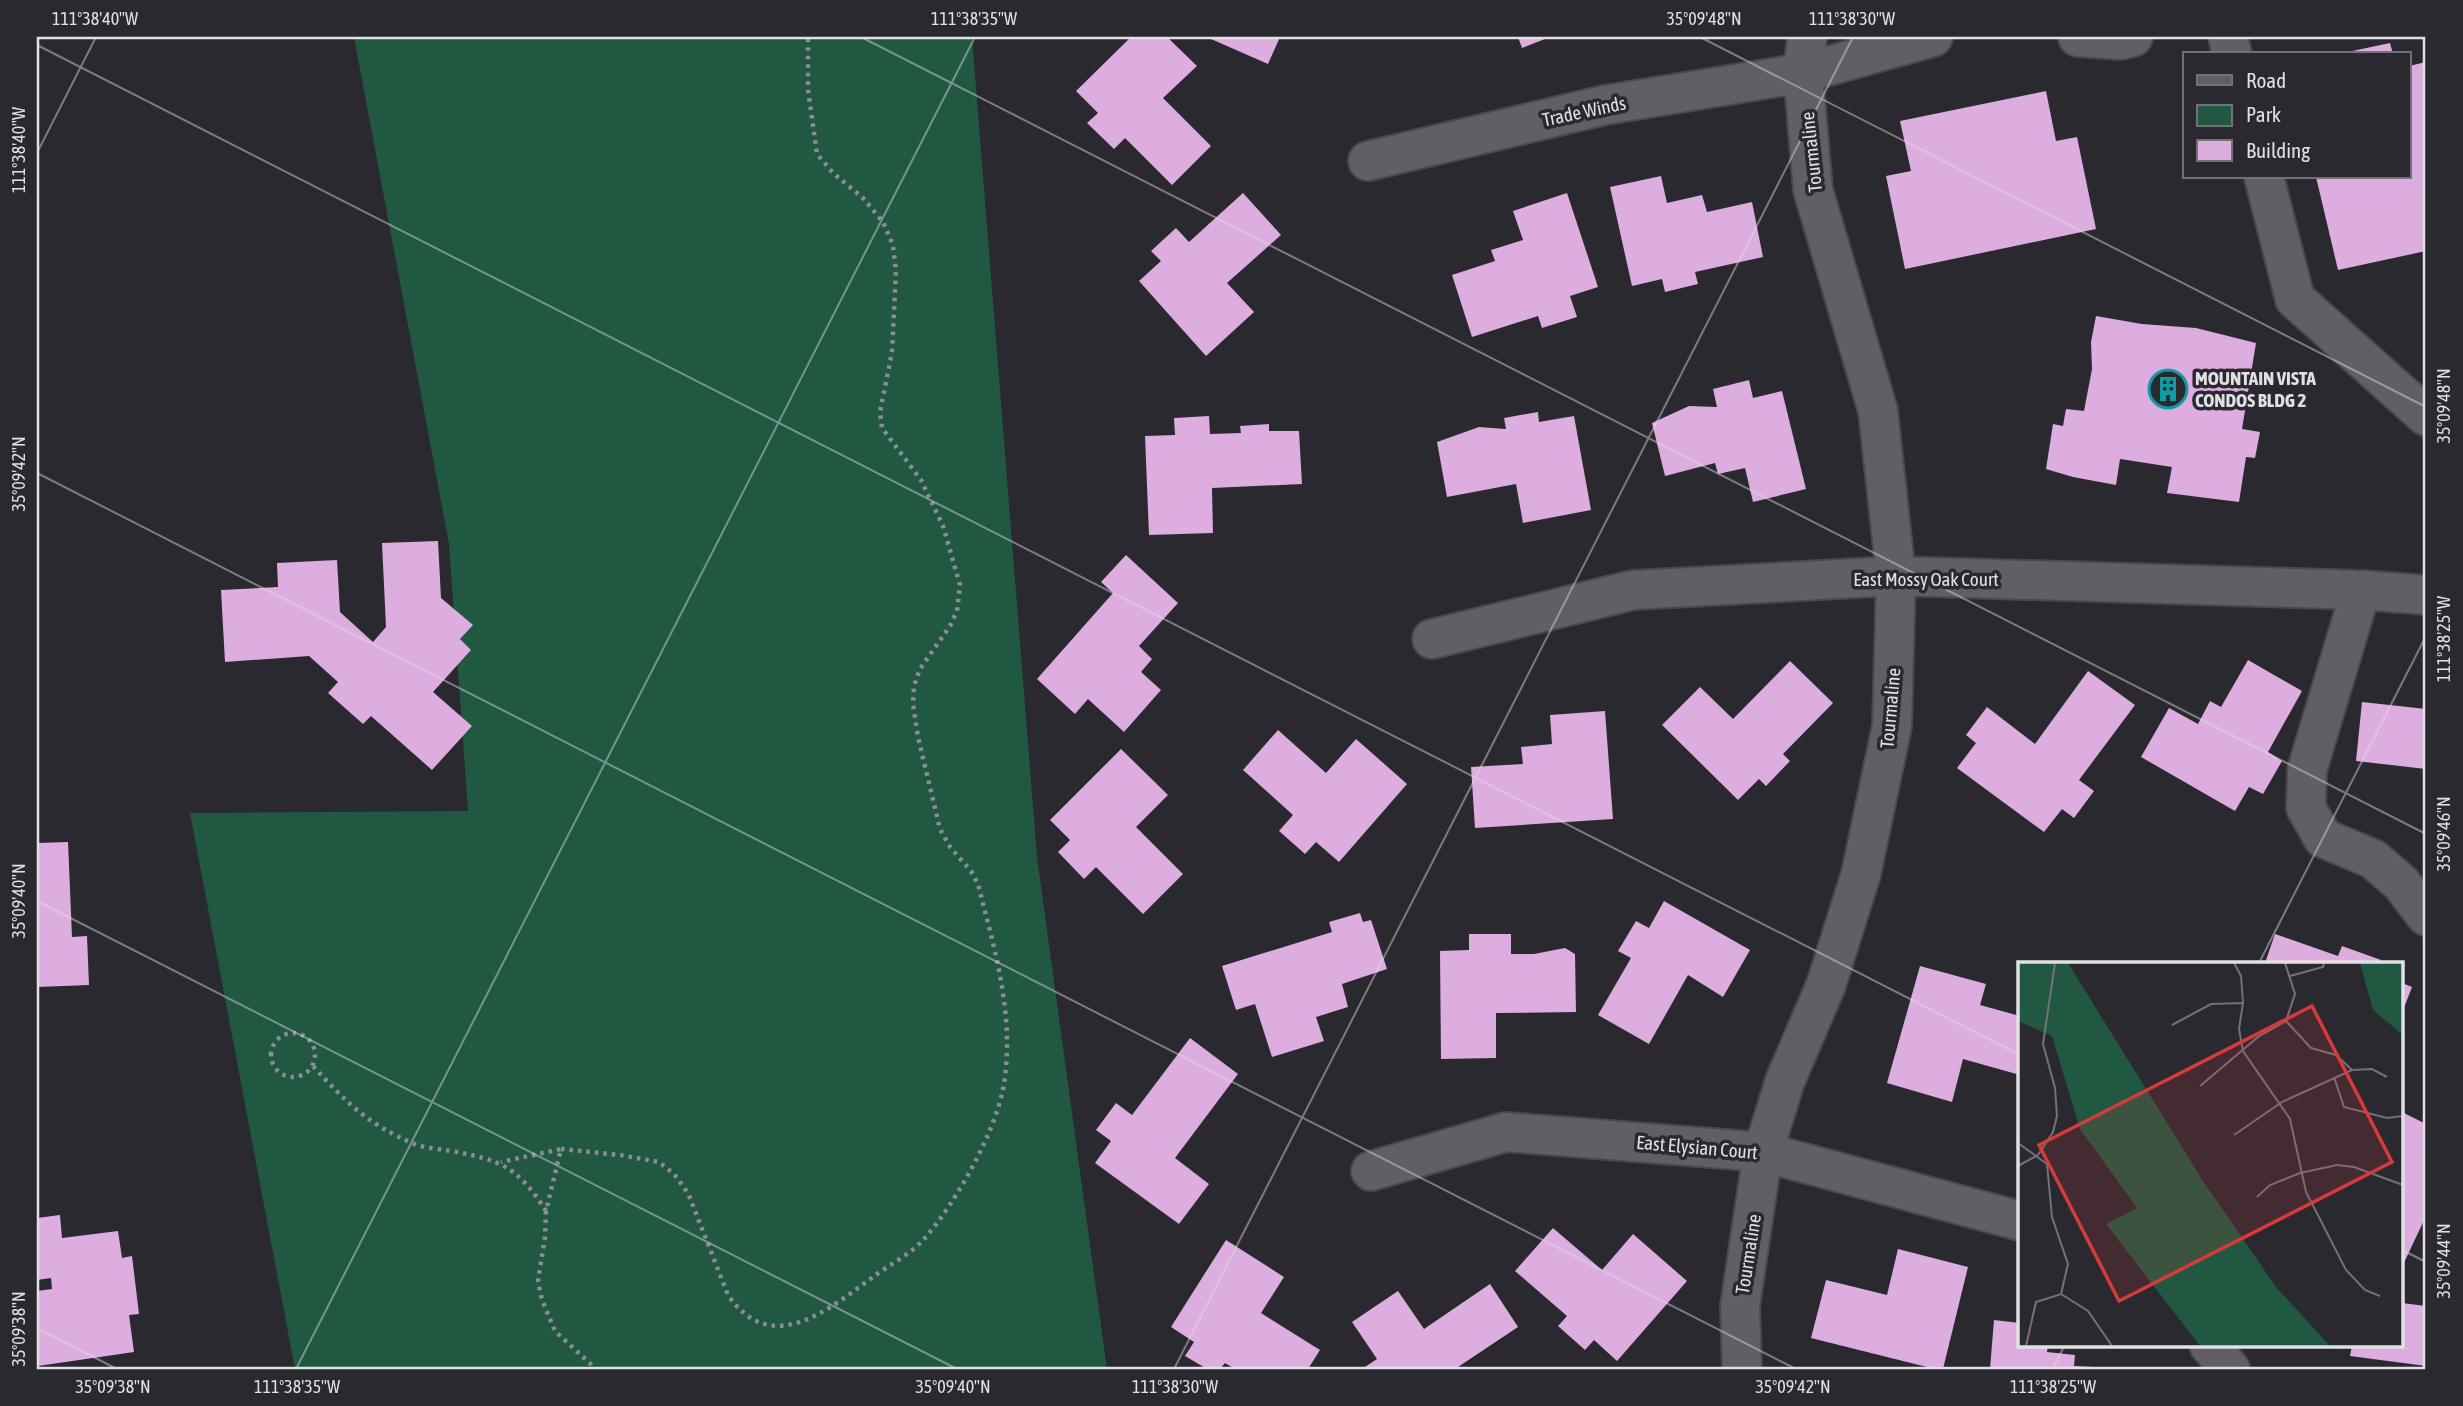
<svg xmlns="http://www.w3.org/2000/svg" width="2463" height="1406" font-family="'Asap Condensed',sans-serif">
  <rect width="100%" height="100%" fill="#2a2930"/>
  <path fill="#215841" d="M354,37H972L1037,857L1107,1369H295L190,813L468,811L449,544Z"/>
  <path fill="#dcadde" d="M1131,37H1167L1197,66L1163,98L1211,146L1172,185L1125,138L1114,149L1087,123L1098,113L1076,91Z
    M1212,37H1280L1268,64L1211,39Z
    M1518,37H1550L1522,48Z
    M2390,43L2393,54H2343V53Z
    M2426,62V251L2338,270L2316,177H2409V66Z
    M2046,91L2056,141L2077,137L2096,229L1905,269L1886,176L1911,171L1900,121Z
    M1661,176L1667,203L1702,195L1707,212L1752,202L1763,257L1695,272L1698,284L1665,292L1662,279L1632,286L1610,187Z
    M1243,193L1281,235L1227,283L1254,312L1206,356L1139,281L1161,261L1151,251L1176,228L1189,242Z
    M1567,193L1598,287L1570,296L1577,317L1542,328L1538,316L1472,337L1452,275L1495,261L1491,250L1523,240L1513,211Z
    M2096,316L2142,324L2196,328L2256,343L2242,429L2260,432L2255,458L2246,457L2239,502L2167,493L2172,467L2120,459L2116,485L2073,477L2046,469L2053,424L2063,426L2066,409L2084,411L2092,369L2091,342Z
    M1749,380L1753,398L1782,391L1806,489L1753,502L1745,468L1718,474L1715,463L1665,476L1652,423L1689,406L1717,407L1713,389Z
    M1538,412L1539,422L1574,416L1591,510L1523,523L1516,484L1447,497L1437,442L1479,427L1506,429L1504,418Z
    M1209,416L1210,434L1241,433L1240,426L1269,424V431H1299L1302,484L1212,488L1213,533L1149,535L1145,436L1175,435L1174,418Z
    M438,541L441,598L473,625L460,639L471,650L433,692L472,726L432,770L371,716L363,724L328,693L338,682L309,656L225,662L221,590L278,587L277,563L337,560L340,612L373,642L386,627L382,543Z
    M1126,555L1178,603L1139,646L1152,659L1141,672L1161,690L1124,732L1088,699L1075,714L1037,679L1113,593L1101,582Z
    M2248,660L2302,691L2268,752L2282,761L2263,794L2249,787L2235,811L2141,757L2169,708L2198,724L2210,701L2221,707Z
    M1790,661L1833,703L1783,754L1790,761L1766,786L1759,779L1738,800L1662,725L1700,687L1733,719Z
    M2088,671L2135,705L2079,780L2094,791L2074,818L2062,809L2044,832L1957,768L1976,743L1966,735L1987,707L2035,744Z
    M2362,702L2426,709V769L2356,761Z
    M1605,711L1613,819L1475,828L1471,767L1523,764L1521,747L1552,744L1550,715Z
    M1278,730L1326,773L1356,739L1407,784L1339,862L1316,842L1305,854L1279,831L1293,815L1243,770Z
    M1121,749L1168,795L1136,827L1183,874L1143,914L1096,867L1084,879L1058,852L1070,840L1050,820Z
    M68,842L72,937L87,936L89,985L37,987V843Z
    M1664,901L1750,950L1723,997L1688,975L1649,1044L1598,1015L1631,958L1618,951L1636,921L1649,928Z
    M1360,913L1363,922L1371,920L1387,969L1342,984L1348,1007L1316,1017L1324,1041L1272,1057L1255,1004L1236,1010L1222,966L1332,932L1329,922Z
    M1469,934H1511V954H1534L1565,948L1575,954L1576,1012L1496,1013V1058L1441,1059L1440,951L1469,950Z
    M2275,934L2338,956L2342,946L2381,960L2380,963H2265Z
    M1920,966L1986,984L1980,1005L2020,1016V1075L1963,1059L1952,1102L1887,1083Z
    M2402,983L2412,987L2402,1013Z
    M1190,1038L1238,1074L1175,1158L1209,1184L1179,1224L1095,1163L1111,1141L1096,1130L1116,1103L1132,1115Z
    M2402,1112L2426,1124V1216L2402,1267Z
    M60,1215L62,1238L118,1231L122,1258L132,1256L139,1314L129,1315L134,1352L38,1366L37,1291L52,1289L51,1278L37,1280V1218Z
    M1553,1228L1602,1270L1633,1234L1687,1281L1617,1361L1594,1340L1585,1350L1558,1326L1567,1316L1515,1271Z
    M1226,1240L1284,1277L1261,1313L1320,1350L1308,1369H1235L1225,1363L1220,1369H1207L1185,1356L1194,1342L1171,1327Z
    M1898,1249L1968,1267L1943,1369H1935L1811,1338L1826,1280L1887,1295Z
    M1490,1284L1518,1327L1455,1369H1362L1377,1359L1352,1322L1398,1291L1424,1329Z
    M2402,1303L2426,1306V1366L2350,1356L2352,1345H2402Z
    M1994,1320L2020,1323V1345H2048L2047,1352L2075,1355L2074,1366L2093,1367V1369H1990Z"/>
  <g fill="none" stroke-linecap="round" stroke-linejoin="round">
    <defs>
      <path id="minor" d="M2078,37L2121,40L2133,37
        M2228,37L2232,54
        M1368,161L1605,105L1803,73L1933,37
        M2264,177L2295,299L2426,416
        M2361,590L2307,770L2306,808L2323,838L2373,859L2401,883L2426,916
        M1432,639L1633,590L1896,576L2361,590L2426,595
        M1371,1171L1506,1132L1763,1152L2020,1221
        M2209,1345L2230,1369
        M1742,1369L1740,1306L1763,1152L1785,1081L1826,985L1861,874L1892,726L1896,576L1878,411L1813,190L1803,73L1807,37"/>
    </defs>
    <use href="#minor" stroke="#49484d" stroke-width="42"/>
    <path stroke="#8d8c91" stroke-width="4.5" stroke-dasharray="3.5 5" stroke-linecap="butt" d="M271 1055a22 22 0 1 1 44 0a22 22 0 1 1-44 0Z
      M313,1066C347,1103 366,1123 414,1144C425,1148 439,1149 451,1151C501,1160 518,1167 546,1211L561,1149L501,1162
      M561,1149L620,1155L659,1162L674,1174L688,1193L728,1295C771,1358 828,1310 873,1277C889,1265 911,1254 924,1239C955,1204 994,1135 1003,1089C1016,1019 995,951 978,884L971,871L950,847L940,829L918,737L913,704L914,686L920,669L950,626L957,611L960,585L943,526L921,480L882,428L880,412L892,352L896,271L893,245L883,222L863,198L833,173L817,154L808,90V37
      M546,1211L545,1237L538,1281L542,1300L555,1331L596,1369"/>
    <use href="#minor" stroke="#605f66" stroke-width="38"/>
  </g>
  <path fill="none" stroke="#e1e0e5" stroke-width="2" stroke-opacity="0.45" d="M861,37L2426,834M1700,37L2426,407M37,45L2020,1055M37,153L96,37M37,473L1796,1369M37,901L957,1369M2259,963L2426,636M2402,1250L2426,1262M37,1328L117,1369M296,1369L975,37M1174,1369L1853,37M2052,1369L2065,1345"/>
  <defs>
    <symbol id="building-ring" viewBox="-11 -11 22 22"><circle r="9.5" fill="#2a2930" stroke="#0f9aa8" stroke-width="1.5"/><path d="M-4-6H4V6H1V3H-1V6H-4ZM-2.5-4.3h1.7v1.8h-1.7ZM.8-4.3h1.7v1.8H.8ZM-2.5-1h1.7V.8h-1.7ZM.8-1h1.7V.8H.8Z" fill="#0f9aa8"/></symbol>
  </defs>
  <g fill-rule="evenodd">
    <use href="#building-ring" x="2146" y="367" width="44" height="44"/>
  </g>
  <g text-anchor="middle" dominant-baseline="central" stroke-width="7" stroke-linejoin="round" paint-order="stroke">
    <g font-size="19" fill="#e1e0e5" stroke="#2a2930">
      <text transform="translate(1584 111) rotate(-12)">Trade Winds</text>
      <text transform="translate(1811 152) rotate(-96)">Tourmaline</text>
      <text x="1926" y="579">East Mossy Oak Court</text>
      <text transform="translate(1890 708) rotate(-85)">Tourmaline</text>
      <text transform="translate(1697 1147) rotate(5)">East Elysian Court</text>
      <text transform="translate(1748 1254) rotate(-81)">Tourmaline</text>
    </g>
    <g font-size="19" font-weight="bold" fill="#e1e0e5" stroke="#2a2930" text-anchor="start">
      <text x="2195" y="378">MOUNTAIN VISTA<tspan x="2195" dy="22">CONDOS BLDG 2</tspan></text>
    </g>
  </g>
  <g transform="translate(2018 962)">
    <rect width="385" height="385" fill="#2a2930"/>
    <path d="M0,1H50L185,219L258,325L312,384H182L88,262L119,246L62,167L34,74L0,59ZM342,1H385V73L355,48Z" fill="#215841"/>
    <path fill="none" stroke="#737278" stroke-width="2" d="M216,1L223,14L225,41L221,67L225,89L272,157L288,230L328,308L347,328L362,334M272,14L305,5L306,1M268,59L293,86L318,93L334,108M154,63L193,42L225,41M316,115L326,145L369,156L385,154M182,124L240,75L268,59L277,32L267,1M216,173L264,140L334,108L354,107L369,115M0,181L29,202L34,255L50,302L43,332M0,204L20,193L35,170L39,154L37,126L25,82L37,1M239,235L252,223L282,211L319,203L336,205L385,223M8,384L18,340L43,332L70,349L94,384"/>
    <path fill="#d73a3b" fill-opacity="0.15" stroke="#d73a3b" stroke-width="3.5" d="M294,44L374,200L101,339L21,183Z"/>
    <rect width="385" height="385" fill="none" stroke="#e1e0e5" stroke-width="3.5"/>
  </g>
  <rect width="2463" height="1406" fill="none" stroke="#2a2930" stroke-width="77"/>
  <rect x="2183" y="52" width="228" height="126" fill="#2a2930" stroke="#737278" stroke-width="2"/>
  <rect x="2197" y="75" width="35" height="10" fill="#605f66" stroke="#737278" stroke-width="2"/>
  <text x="2246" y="88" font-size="21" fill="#e1e0e5">Road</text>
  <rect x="2197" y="105" width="35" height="21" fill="#215841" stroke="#737278" stroke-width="2"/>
  <text x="2246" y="122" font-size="21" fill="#e1e0e5">Park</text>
  <rect x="2197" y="140" width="35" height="21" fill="#dcadde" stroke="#737278" stroke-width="2"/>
  <text x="2246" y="158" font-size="21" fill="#e1e0e5">Building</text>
  <rect x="38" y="38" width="2386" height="1330" fill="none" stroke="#e1e0e5" stroke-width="2.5"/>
  <g font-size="18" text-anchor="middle" fill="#e1e0e5">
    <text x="95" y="25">111°38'40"W</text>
    <text x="974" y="25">111°38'35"W</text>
    <text x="1704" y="25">35°09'48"N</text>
    <text x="1852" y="25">111°38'30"W</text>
    <text transform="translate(19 150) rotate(-90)" y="6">111°38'40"W</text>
    <text transform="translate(2444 406) rotate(-90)" y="6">35°09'48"N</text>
    <text transform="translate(19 474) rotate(-90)" y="6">35°09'42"N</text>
    <text transform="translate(2444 639) rotate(-90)" y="6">111°38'25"W</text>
    <text transform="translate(2444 834) rotate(-90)" y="6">35°09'46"N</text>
    <text transform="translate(19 901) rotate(-90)" y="6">35°09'40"N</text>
    <text transform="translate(2444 1261) rotate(-90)" y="6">35°09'44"N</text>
    <text transform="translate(19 1329) rotate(-90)" y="6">35°09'38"N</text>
    <text x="113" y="1393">35°09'38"N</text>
    <text x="297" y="1393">111°38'35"W</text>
    <text x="953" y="1393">35°09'40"N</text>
    <text x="1175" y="1393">111°38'30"W</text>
    <text x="1793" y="1393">35°09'42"N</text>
    <text x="2053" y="1393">111°38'25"W</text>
  </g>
</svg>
